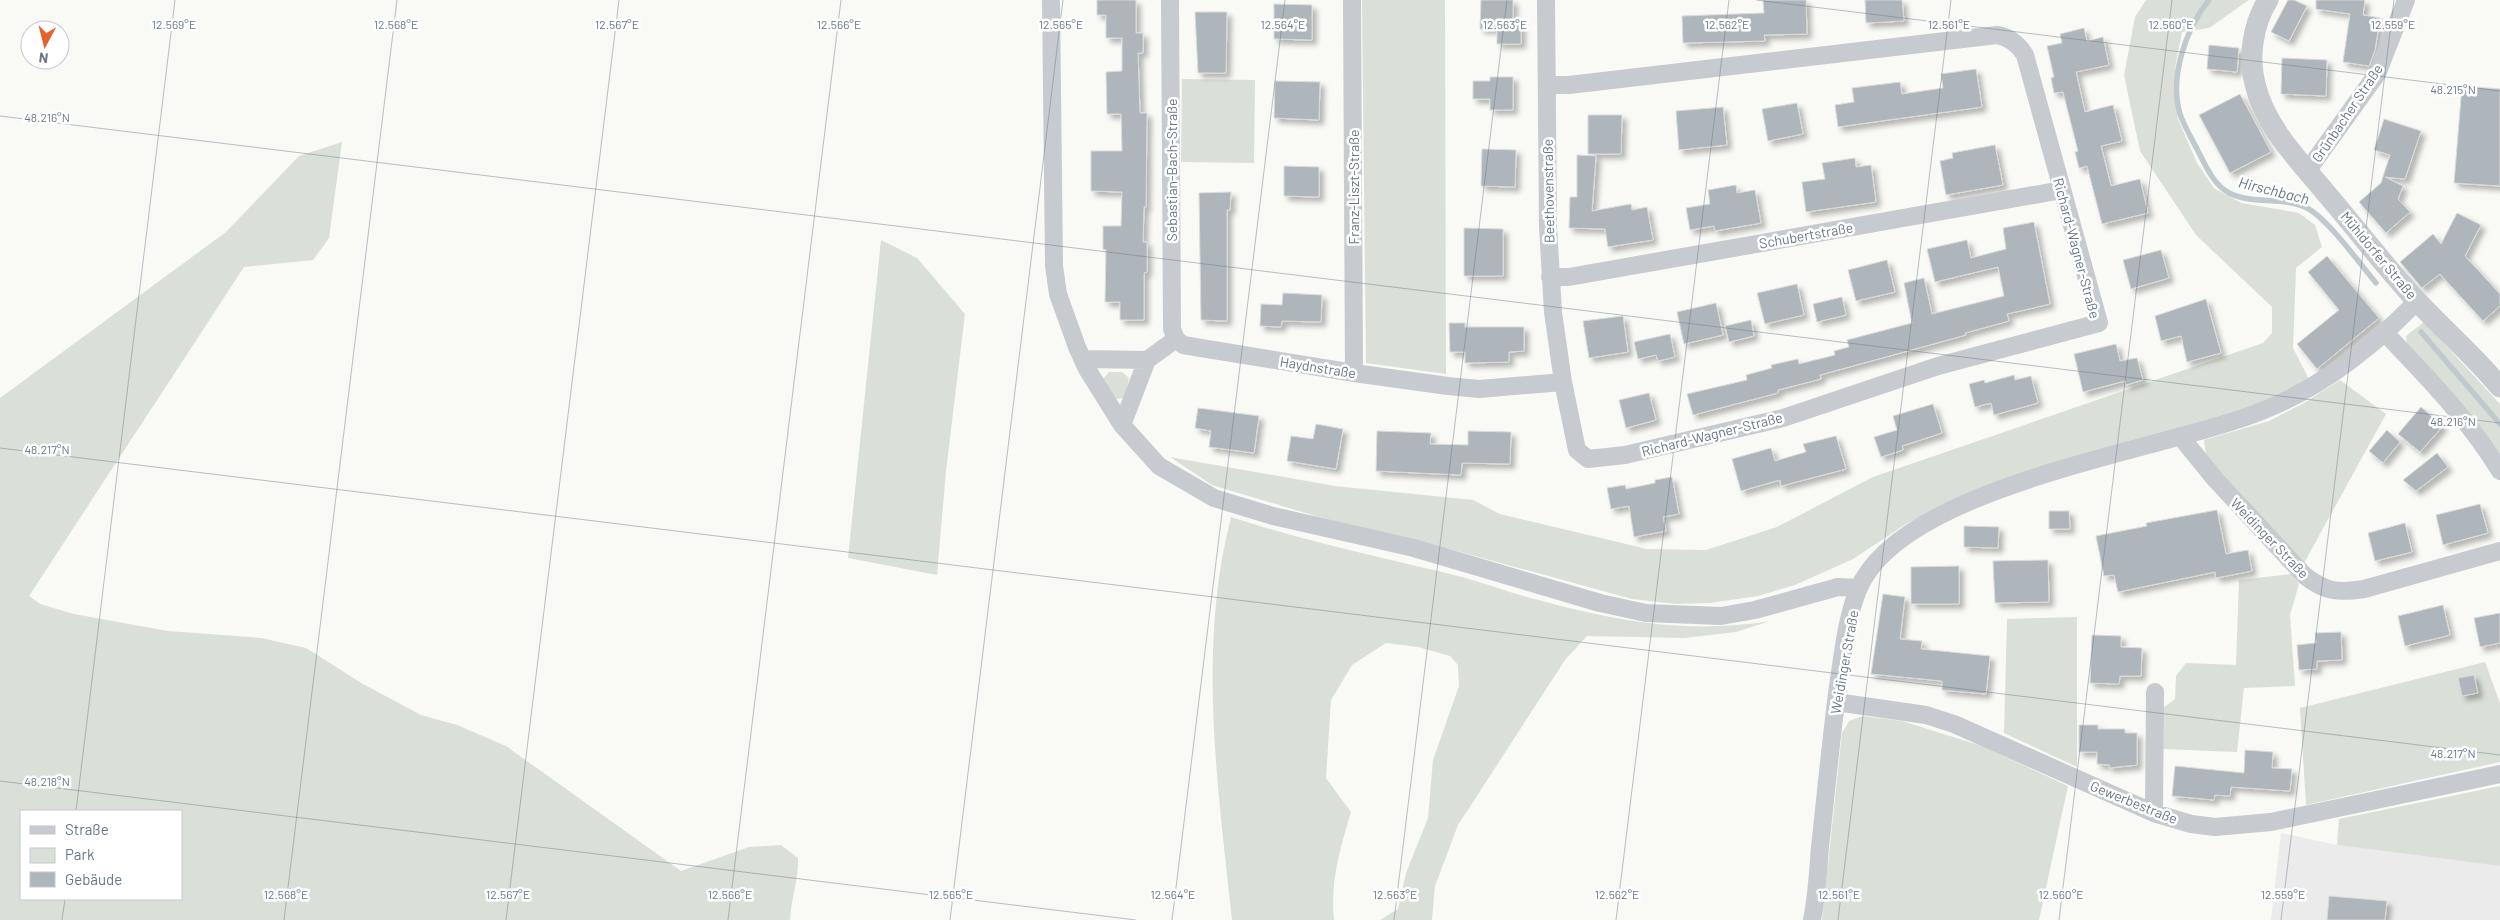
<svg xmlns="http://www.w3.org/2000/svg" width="2500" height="920" font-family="Barlow,sans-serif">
  <defs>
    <filter id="shadow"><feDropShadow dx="4.5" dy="4.5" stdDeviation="2.5" flood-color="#0004"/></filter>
  </defs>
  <rect width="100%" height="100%" fill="#f9f9f6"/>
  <path fill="#eaebea" d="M2281,833L2337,845L2500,866V920H2271Z"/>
  <path fill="#dae0d7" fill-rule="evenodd" d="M1362,0H1445L1446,374L1366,363Z
    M2146,0H2249L2209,28L2182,32L2176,62L2174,87L2178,119L2197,163L2214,188L2241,203L2299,213L2315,225L2322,247L2296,268L2293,348L2309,379L2274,401L1936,509L1906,524L1853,559L1795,585L1758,596L1710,603L1675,604L1632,599L1417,540L1329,520L1212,485L1170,457L1335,486L1473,500L1500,514L1647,549L1706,550L1777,527L1873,477L2263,343L2272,333V307L2196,235L2140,151L2124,75L2135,17Z
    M1182,79L1255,80L1254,163L1181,162Z
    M342,142L329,238L313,260L244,267L29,596L40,604L74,614L168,631L261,638L306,648L363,684L421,715L457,725L506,746L681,871L749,847L781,845L798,858C799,878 791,899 790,920H0V398L226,232L299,156ZM21,811H181V899H21Z
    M881,240L917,258L965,314L946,471L937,575L848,558Z
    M2424,322L2500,404V462L2407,346L2406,336Z
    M1109,372H1122L1129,378L1125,398L1115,399L1103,379Z
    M2340,380L2386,414L2303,565L2211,468L2206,455L2204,440L2269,421L2304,403Z
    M1231,517C1307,542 1385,558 1462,577C1484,583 1505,591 1527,597C1611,620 1684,635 1770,621L1736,632L1684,638L1587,636L1565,660L1458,825L1435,886L1432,920H1380L1398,909L1406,873L1428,818L1433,760L1459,686L1458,665L1450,656L1418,647L1386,643L1352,665L1331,700L1326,778L1351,812C1340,849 1330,881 1334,920H1232C1218,788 1197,648 1231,517Z
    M2292,574L2299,584L2290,615L2295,686L2244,688L2237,752L2163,749V708L2175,699L2176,676L2186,663L2236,665L2239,580Z
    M2077,617V767L2004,733L2007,619Z
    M2485,662L2500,703V762L2306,805L2300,708Z
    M1863,716L1902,721L1982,746L2068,786L2039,920H1822L1842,733L1849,721Z
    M2500,786V866L2337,845L2339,819Z"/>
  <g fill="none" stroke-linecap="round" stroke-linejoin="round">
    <path stroke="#bfc9ce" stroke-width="5.5" d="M2209,0C2186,28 2169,77 2180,114C2184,126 2192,139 2198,151C2206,166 2213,184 2229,193C2253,205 2283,196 2307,208C2328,219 2360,264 2376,283
      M2421,332L2500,424"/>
  </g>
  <path fill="#aeb5bb" stroke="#dbdbd9" filter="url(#shadow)" d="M1097,0H1136V33H1143V53H1138L1140,113H1147L1146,207H1144L1143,242H1147V272L1144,273V320H1120V302H1105L1106,250L1103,249V226H1121L1122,192L1091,191V151H1122L1121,114H1107L1106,72L1122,71V38H1106V15H1097Z
    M1481,0H1513V24H1521V44H1497V29H1480Z
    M1763,0H1806L1807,34L1764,35L1765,41L1683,43L1682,16L1764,13Z
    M1865,0H1902L1904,21L1866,23Z
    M2288,0H2294L2307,6L2289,41L2271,32Z
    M2316,0H2365L2363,15L2380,18L2375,50L2369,66L2343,62L2350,14L2316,9Z
    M1274,4L1312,5V40L1274,39Z
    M1195,12H1227L1226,73H1198Z
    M2084,28L2087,41L2103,37L2109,65L2076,72L2085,112L2113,105L2122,141L2101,146L2111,186L2140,179L2148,213L2102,224L2087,166L2079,168L2075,152L2078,151L2063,92L2054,93L2051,78L2054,77L2047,46L2062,43L2060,34Z
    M2209,45L2239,48L2237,72L2207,69Z
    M2282,58L2327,60L2326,96L2281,94Z
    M1976,69L1982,107L1838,127L1835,105L1854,102L1852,88L1900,82L1902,94L1943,88L1941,74Z
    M1490,77H1513V110H1490V99H1473V81H1490Z
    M1275,81L1320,82L1319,120L1274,118Z
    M2462,86L2500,89V186L2454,183Z
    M2240,94L2271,152L2230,173L2199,115Z
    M1797,103L1803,134L1768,141L1762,109Z
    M1723,107L1727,145L1679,150L1676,111Z
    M1588,115H1622L1621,154H1588Z
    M2384,119L2421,131L2405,179L2385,177L2403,186L2398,199L2410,212L2386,233L2359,202L2381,183L2390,155L2374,150Z
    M1995,145L2003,185L1946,195L1940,161L1953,158L1952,153Z
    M1482,149L1516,150L1515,187L1481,186Z
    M1577,155L1596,156L1592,211L1631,204L1632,210L1647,207L1653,240L1608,247L1605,229L1569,228L1570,197H1577Z
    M1855,158L1856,167L1871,165L1876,202L1806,212L1802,182L1825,179L1822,163Z
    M1284,166L1319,167V197L1284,196Z
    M1736,185L1737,193L1755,190L1761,223L1715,231L1714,226L1690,230L1686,208L1710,204L1708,190Z
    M1231,192L1230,210H1227V321L1201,320L1199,193Z
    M2457,213L2481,225L2465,256L2500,294V306L2483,321L2440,274L2422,288L2400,262L2433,234L2441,244Z
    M2034,222L2050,304L2007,314L2009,321L1965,333L1966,335L1820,375L1821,379L1778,390V393L1693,415L1687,394L1747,380L1746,375L1772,368L1771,365L1798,359L1799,364L1835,355L1834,351L1849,347L1847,340L1912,323L1904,283L1924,278L1932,314L2004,296L1998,267L1935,282L1927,249L1967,240L1971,258L2006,249L2003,228Z
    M1464,228L1503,229V276H1464Z
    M2161,250L2169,278L2131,289L2123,260Z
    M2327,256L2379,318L2317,369L2297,344L2339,310L2308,272Z
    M1887,260L1895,292L1856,301L1848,270Z
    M1797,284L1804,315L1765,324L1757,293Z
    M1283,293L1322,295L1321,322L1282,321L1281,327L1260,326L1261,304L1282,305Z
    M1842,297L1846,315L1817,322L1813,304Z
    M2206,299L2221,353L2187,362L2181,336L2161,341L2155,316Z
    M1716,303L1723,335L1684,344L1677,312Z
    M1623,316L1628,352L1589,358L1583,321Z
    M1751,320L1754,336L1729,342L1725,326Z
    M1449,323H1465V327H1524V351L1509,352V362L1465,363V352H1450Z
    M1670,334L1675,357L1658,361L1656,355L1638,359L1634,342Z
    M2116,344L2120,361L2137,358L2143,380L2126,385L2125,381L2083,392L2074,354Z
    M2014,375L2015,380L2031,376L2038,403L1994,415L1991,403L1975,407L1969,384L1984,380L1985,383Z
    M1649,393L1656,420L1626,428L1619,400Z
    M1933,404L1942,433L1902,446L1903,450L1881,457L1874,437L1897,430L1893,416Z
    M2421,407L2443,426L2420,452L2398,434Z
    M1198,408L1259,416L1254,453L1209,447L1211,431L1195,428Z
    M1316,424L1343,429L1336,469L1287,461L1291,436L1313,439Z
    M2387,430L2400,442L2383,463L2369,451Z
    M1377,431L1431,433L1430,444L1468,445V431L1511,432L1510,464L1462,463L1461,475L1376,471Z
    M1836,436L1846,469L1781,486L1780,480L1741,491L1732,459L1771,448L1775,461L1806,452L1803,444Z
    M2437,453L2448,467L2416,491L2403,480Z
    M1672,477L1679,514L1663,517L1666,531L1634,537L1629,506L1611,509L1607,488L1625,485L1626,489L1655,483V480Z
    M2480,504L2488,533L2443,545L2436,515Z
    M2217,510L2226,554L2248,550L2252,571L2216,578L2215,572L2118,592L2114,575L2104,576L2096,536L2147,526L2146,523Z
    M2049,511H2069L2070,529H2049Z
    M2405,523L2412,552L2375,561L2368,533Z
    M1964,526L1999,527L1998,548L1964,547Z
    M2048,560L2049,602L1995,603L1993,561Z
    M1959,566V604H1911V567Z
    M1883,594L1905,597L1900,639L1922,641L1921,649L1990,656L1986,694L1942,690V681L1871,674Z
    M2443,605L2450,635L2405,646L2398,616Z
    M2500,613V643L2480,647L2474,618Z
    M2341,632L2342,660L2317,661V669L2299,670L2297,645L2316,643L2315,633Z
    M2092,635L2121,636V647L2142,648L2141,676H2120L2119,684L2090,683Z
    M2474,675L2478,693L2462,696L2458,678Z
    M2079,725H2098V729H2125V733H2137V765L2109,768L2110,765L2097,764V752H2079Z
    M2245,750L2273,752L2272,768L2292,769L2290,791L2231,787L2230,796L2215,795L2214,800L2172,796L2175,766L2244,773Z
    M2329,896L2387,901L2385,920H2327Z"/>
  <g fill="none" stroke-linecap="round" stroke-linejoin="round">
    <path stroke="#c7cace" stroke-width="18" d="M1051,0L1054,266L1058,294L1077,347L1087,369L1122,425L1159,466L1214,498L1273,516L1414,548L1600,603L1646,613L1721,616L1755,610L1838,587L1859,588
      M1170,0L1172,329L1176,339
      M1352,0L1354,373
      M1546,0L1548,227L1553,312L1563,382L1577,450L1588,459L1625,455L1783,418L1938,366L2099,323L2025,55C2018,44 2010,37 1997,35L1569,85H1547
      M2308,170L2377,74L2406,0
      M1550,277H1569L2062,190
      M2386,334C2427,377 2469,420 2500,471
      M1083,359L1147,360L1176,339L1183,345L1354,373L1448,386L1479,389L1563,382
      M1122,425L1147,360
      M2180,436L2215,479L2305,576C2326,592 2338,593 2364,589L2500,551
      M1836,702L1926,715L1954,724L2154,813L2191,824L2215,827L2271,822L2500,774
      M2154,813L2155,692
      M1812,920C1817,896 1818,871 1820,847C1826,793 1831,739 1838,686C1843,654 1846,620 1858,590C1901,485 2163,451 2262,411C2322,387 2373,347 2417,301"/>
    <path stroke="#c7cace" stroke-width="21" d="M2268,0C2253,24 2248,57 2255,84C2265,127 2298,159 2325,192C2356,228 2385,267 2418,302C2445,331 2475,357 2500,387"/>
  </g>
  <path fill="none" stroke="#687787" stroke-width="1" stroke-opacity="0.45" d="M1756,0L2500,91M0,116L2500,423M0,448L2500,755M0,781L1136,920M76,811L175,0M62,920L65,899M284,920L397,0M506,920L619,0M728,920L841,0M950,920L1063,0M1172,920L1285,0M1394,920L1507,0M1616,920L1729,0M1838,920L1951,0M2059,920L2172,0M2281,920L2394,0"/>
  <g text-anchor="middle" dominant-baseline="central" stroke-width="5" stroke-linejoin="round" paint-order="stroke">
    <g font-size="14" fill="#687787" stroke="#fff">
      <text transform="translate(2347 113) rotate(-56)">Grünbacher Straße</text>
      <text transform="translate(1171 170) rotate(-90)">Sebastian-Bach-Straße</text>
      <text transform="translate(1353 187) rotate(-90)">Franz-Liszt-Straße</text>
      <text transform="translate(1548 191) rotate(-91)">Beethovenstraße</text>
      <text transform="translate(1806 235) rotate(-10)">Schubertstraße</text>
      <text transform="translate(2077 248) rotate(75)">Richard-Wagner-Straße</text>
      <text transform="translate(2379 255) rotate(50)">Mühldorfer Straße</text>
      <text transform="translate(1318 367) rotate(9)">Haydnstraße</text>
      <text transform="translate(1712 434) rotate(-14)">Richard-Wagner-Straße</text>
      <text transform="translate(2270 538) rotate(46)">Weidinger Straße</text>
      <text transform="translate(1844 662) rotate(-80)">Weidinger Straße</text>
      <text transform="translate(2134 802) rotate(22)">Gewerbestraße</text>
    </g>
    <g font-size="15" font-style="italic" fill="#637883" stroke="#fff">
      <text transform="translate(2274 190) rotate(14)">Hirschbach</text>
    </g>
  </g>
  <g font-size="12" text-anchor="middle" fill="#687787" stroke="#fff" stroke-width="5" stroke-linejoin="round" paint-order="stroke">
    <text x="174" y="29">12.569°E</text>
    <text x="396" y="29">12.568°E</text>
    <text x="617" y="29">12.567°E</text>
    <text x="839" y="29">12.566°E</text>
    <text x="1061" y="29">12.565°E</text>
    <text x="1283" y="29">12.564°E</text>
    <text x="1505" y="29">12.563°E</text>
    <text x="1727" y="29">12.562°E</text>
    <text x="1949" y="29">12.561°E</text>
    <text x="2171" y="29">12.560°E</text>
    <text x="2393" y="29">12.559°E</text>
    <text x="2453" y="94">48.215°N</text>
    <text x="47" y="122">48.216°N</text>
    <text x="2453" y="426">48.216°N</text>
    <text x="47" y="454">48.217°N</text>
    <text x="2453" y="758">48.217°N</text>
    <text x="47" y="786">48.218°N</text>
    <text x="286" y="899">12.568°E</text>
    <text x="508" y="899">12.567°E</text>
    <text x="730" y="899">12.566°E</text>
    <text x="951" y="899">12.565°E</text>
    <text x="1173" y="899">12.564°E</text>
    <text x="1395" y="899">12.563°E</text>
    <text x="1617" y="899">12.562°E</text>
    <text x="1839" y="899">12.561°E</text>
    <text x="2061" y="899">12.560°E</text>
    <text x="2283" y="899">12.559°E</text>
  </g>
  <rect x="20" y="810" width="162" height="90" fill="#ffffff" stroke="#c3c9cf"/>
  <rect x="30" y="826" width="25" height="8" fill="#c7cace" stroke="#c3c9cf"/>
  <text x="65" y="835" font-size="15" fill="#687787">Straße</text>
  <rect x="30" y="848" width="25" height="15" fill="#dae0d7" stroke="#c3c9cf"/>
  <text x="65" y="860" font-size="15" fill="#687787">Park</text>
  <rect x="30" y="872" width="25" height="15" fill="#aeb5bb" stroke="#c3c9cf"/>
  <text x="65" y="885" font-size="15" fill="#687787">Gebäude</text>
  <g transform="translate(45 45) rotate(187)"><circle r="24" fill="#ffffff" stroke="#c3c9cf"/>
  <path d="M0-4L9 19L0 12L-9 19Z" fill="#e4622b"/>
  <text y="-8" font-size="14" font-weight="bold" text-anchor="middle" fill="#687787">N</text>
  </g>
</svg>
